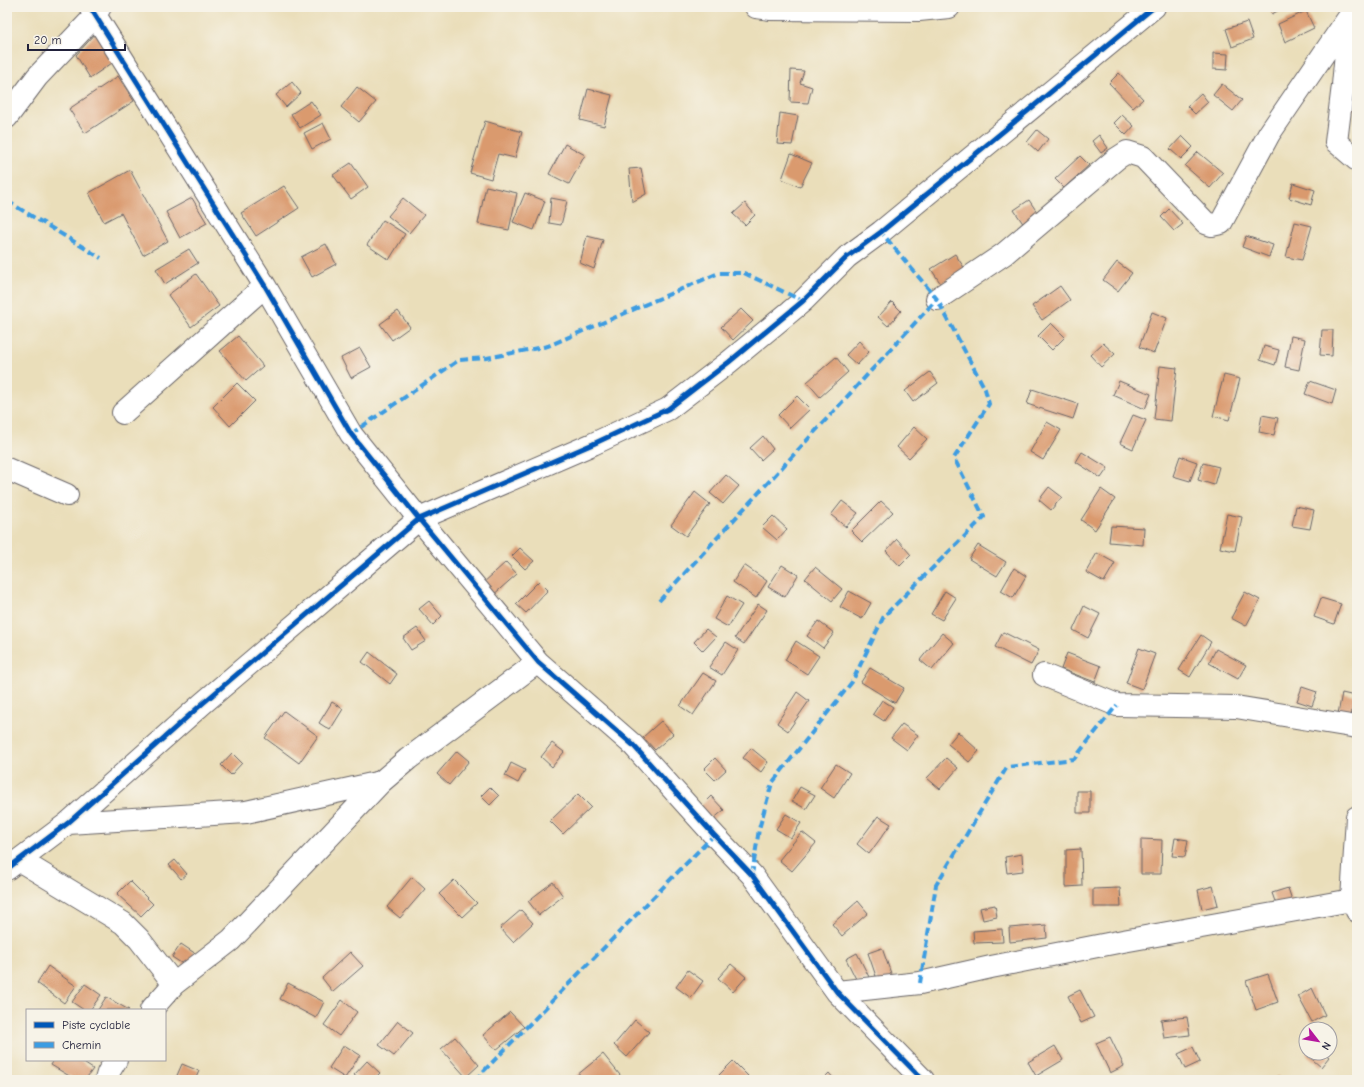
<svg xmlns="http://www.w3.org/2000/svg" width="1364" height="1087" font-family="'Comic Neue',sans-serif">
  <rect width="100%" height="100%" fill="#f7f3e8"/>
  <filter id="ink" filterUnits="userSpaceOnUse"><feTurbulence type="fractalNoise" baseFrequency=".025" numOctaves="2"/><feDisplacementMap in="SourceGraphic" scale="8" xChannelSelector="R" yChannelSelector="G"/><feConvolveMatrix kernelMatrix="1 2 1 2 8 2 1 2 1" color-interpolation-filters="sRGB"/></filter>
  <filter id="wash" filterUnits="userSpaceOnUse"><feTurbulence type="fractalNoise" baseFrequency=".012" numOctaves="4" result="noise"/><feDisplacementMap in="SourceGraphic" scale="16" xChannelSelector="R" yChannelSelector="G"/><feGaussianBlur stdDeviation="0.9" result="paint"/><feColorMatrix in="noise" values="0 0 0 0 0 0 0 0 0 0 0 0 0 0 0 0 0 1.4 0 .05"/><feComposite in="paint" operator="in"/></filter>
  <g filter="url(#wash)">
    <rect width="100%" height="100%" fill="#eadeba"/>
    <g id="blocks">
      <path fill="#da9a6e" d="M1268,7H1285L1272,14Z
        M1306,11L1314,28L1285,42L1278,24Z
        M1247,22L1253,39L1232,47L1226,29Z
        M97,32L115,61L90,78L76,55Z
        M1357,45V71H1353Z
        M1213,53L1228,54L1227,70L1213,69Z
        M791,70L804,71L800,83L812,87L808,103L790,102Z
        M1119,73L1143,99L1133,108L1109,83Z
        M118,76L134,101L85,133L69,109Z
        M1349,80H1357V110L1347,109Z
        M292,82L301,93L286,107L276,95Z
        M1222,84L1242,100L1233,111L1213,95Z
        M357,87L376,102L359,122L341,107Z
        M588,89L612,95L604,126L580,120Z
        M1201,93L1208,102L1195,114L1187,106Z
        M311,101L321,115L300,128L291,114Z
        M780,113L798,116L792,145L777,144Z
        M1122,115L1134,126L1126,135L1114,123Z
        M485,121L522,132L515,158L498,154L491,179L470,173Z
        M323,123L331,139L312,149L304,133Z
        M1037,130L1048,139L1038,152L1027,142Z
        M1099,135L1108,148L1101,153L1092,141Z
        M1182,136L1193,147L1181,159L1170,149Z
        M565,144L585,155L569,184L549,174Z
        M1198,152L1223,173L1210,188L1185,166Z
        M791,154L812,163L800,187L782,179Z
        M1080,156L1089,165L1064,188L1055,179Z
        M351,163L368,187L351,199L333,175Z
        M641,168L646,194L632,202L629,169Z
        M130,170L168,241L143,255L121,213L104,222L89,193Z
        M1293,183L1315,190L1311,205L1289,198Z
        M284,186L299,208L256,236L241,213Z
        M486,186L517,193L509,230L478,224Z
        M525,193L545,201L534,230L513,222Z
        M192,198L207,223L180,238L166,212Z
        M403,198L424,215L409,233L388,216Z
        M551,198L567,201L561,225L549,223Z
        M1029,200L1039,215L1024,225L1014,210Z
        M745,203L755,215L745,225L733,214Z
        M1169,209L1183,224L1174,231L1161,217Z
        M383,220L405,234L389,260L367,245Z
        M1295,222L1312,226L1302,260L1286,257Z
        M587,236L603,240L594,269L580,263Z
        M1246,236L1273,245L1269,257L1242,247Z
        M326,244L336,264L312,277L301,257Z
        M189,249L198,263L165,284L156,269Z
        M955,254L965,269L941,284L931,269Z
        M1117,262L1132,273L1118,291L1103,280Z
        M196,274L219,306L191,327L168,295Z
        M1060,286L1070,300L1042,320L1032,306Z
        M892,302L901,311L888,326L878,317Z
        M741,309L753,321L733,340L721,327Z
        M398,311L410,327L392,340L380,324Z
        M1152,312L1167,318L1154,353L1139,347Z
        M1051,323L1065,337L1052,350L1038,336Z
        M1322,330H1333L1332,356L1320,355Z
        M238,336L263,366L246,381L220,351Z
        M1291,336L1305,339L1299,370L1285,367Z
        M859,341L869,352L857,365L846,355Z
        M1103,343L1115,354L1101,367L1090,355Z
        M1264,346L1279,350L1275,365L1260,360Z
        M360,348L371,367L351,378L341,358Z
        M836,357L848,372L820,397L807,382Z
        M1160,366L1177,368L1171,421L1154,419Z
        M930,372L938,383L913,402L905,391Z
        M1224,375L1240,379L1229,420L1213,416Z
        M1119,381L1151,394L1145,409L1113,395Z
        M1310,381L1336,390L1332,404L1305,394Z
        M237,383L255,401L230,426L213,407Z
        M1032,389L1078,404L1073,419L1027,404Z
        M797,396L810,409L790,428L778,415Z
        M1133,415L1146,420L1133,449L1120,443Z
        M1262,415L1278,418L1274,435L1259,432Z
        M1047,422L1061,430L1043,460L1030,452Z
        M914,427L927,439L909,458L897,447Z
        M763,436L773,449L761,460L750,448Z
        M1082,452L1108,468L1101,478L1076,462Z
        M1180,456L1197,462L1190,481L1173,476Z
        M1203,463L1219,467L1214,485L1198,480Z
        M726,475L739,486L723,504L710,493Z
        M1049,487L1062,497L1051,510L1039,500Z
        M1101,489L1115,499L1095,530L1081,520Z
        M695,492L710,504L686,536L671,525Z
        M842,501L858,513L846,527L831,515Z
        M881,501L893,512L862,542L851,531Z
        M1296,506L1314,510L1310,529L1292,526Z
        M1227,514L1242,517L1235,551L1220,548Z
        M773,516L787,529L777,540L762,527Z
        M1111,526L1144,528L1143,545L1109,542Z
        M897,539L911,555L900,566L886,551Z
        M978,545L1006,562L997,576L969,559Z
        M520,548L534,561L525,569L512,556Z
        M1097,553L1115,563L1104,582L1086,572Z
        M506,562L517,574L492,596L482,584Z
        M744,565L767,581L756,598L733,582Z
        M782,565L798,575L785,597L768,587Z
        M815,567L842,589L832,601L805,579Z
        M1014,568L1026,576L1013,598L1001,591Z
        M539,581L548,590L526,613L516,604Z
        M849,591L871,603L862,619L840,607Z
        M945,591L956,598L942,620L931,614Z
        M1245,592L1260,600L1246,626L1231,618Z
        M727,596L742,605L728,627L714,619Z
        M1321,598L1341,604L1334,624L1314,617Z
        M429,601L442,616L433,625L419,609Z
        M758,604L767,610L744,644L735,638Z
        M1084,606L1100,614L1088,638L1073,630Z
        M818,621L834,633L823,648L807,636Z
        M417,628L426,641L411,650L403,638Z
        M706,629L716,637L703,651L694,642Z
        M1003,632L1039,650L1031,665L995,647Z
        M942,633L954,643L932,670L920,660Z
        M1201,635L1211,642L1190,677L1179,670Z
        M796,641L819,656L807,674L785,660Z
        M726,642L738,650L722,675L709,667Z
        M1139,648L1155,654L1142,689L1126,683Z
        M1216,649L1246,665L1238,679L1209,663Z
        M369,652L397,674L390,684L362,662Z
        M1067,653L1101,666L1095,682L1061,669Z
        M870,668L904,688L895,703L861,682Z
        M703,673L716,681L693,715L680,706Z
        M1302,687L1317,692L1312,706L1297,701Z
        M797,692L809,701L788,731L777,723Z
        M1342,693L1355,696L1351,716L1338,714Z
        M882,700L893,707L884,721L873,714Z
        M332,702L343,709L330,730L319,723Z
        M284,711L318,736L299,763L265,738Z
        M661,721L673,734L655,750L643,737Z
        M902,724L918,735L907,750L891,738Z
        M958,732L979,751L969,762L948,744Z
        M552,743L564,752L552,767L541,757Z
        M751,748L768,762L761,772L743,758Z
        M457,751L469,761L449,785L437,774Z
        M232,753L242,763L231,775L221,765Z
        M715,758L726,770L715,780L704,769Z
        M946,758L958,768L940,789L927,778Z
        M511,763L525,770L518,783L505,776Z
        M836,764L850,773L834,798L820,788Z
        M490,787L499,796L490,805L481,796Z
        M800,787L815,795L806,809L792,801Z
        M1077,791H1090V813H1077Z
        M578,794L591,807L563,834L550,821Z
        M711,796L724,810L712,820L700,807Z
        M786,814L801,823L791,838L776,829Z
        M878,816L891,824L869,854L857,844Z
        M802,832L816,843L792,871L779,860Z
        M1175,838L1188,840L1185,857L1172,856Z
        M1141,839L1162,840L1161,874H1141Z
        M1081,849L1082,886L1066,887V850Z
        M1022,854L1023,871L1007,873L1005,857Z
        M175,860L187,874L181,879L169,865Z
        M412,877L425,889L400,918L387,907Z
        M454,880L477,903L462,917L439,894Z
        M130,881L153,904L141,916L117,894Z
        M553,882L563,896L539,915L528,901Z
        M1213,886L1218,905L1202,909L1198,890Z
        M1120,888L1121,907H1093V889Z
        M1288,888L1293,903L1277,907L1272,893Z
        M858,901L868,913L842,936L832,924Z
        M995,905L997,917L983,920L980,908Z
        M521,910L533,923L513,942L500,928Z
        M1046,925L1047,938L1010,942L1009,928Z
        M1002,929L1003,942L974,943L973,931Z
        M181,944L196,954L187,967L172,957Z
        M882,948L893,979L879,985L868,953Z
        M350,952L363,966L333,992L322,978Z
        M857,953L869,977L858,983L846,959Z
        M731,964L746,977L733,992L718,978Z
        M48,966L76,986L64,1003L37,983Z
        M688,970L703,981L691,998L676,987Z
        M1268,974L1278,1002L1256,1010L1246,981Z
        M288,983L324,1002L316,1018L280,999Z
        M85,984L101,995L90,1010H84L72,1002Z
        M1312,988L1325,1015L1312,1022L1298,996Z
        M1080,990L1094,1017L1081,1023L1068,996Z
        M106,997L129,1010H98Z
        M342,1000L357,1012L339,1036L324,1025Z
        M510,1012L524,1027L496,1050L483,1035Z
        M1187,1017L1190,1035L1164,1038L1161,1020Z
        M635,1020L649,1032L627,1057L614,1045Z
        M398,1021L413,1033L394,1056L379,1045Z
        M455,1037L479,1065L466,1077L441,1049Z
        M1110,1037L1124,1066L1110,1073L1096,1043Z
        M344,1045L360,1055L345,1078L329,1068Z
        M1055,1046L1063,1060L1036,1076L1028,1062Z
        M1193,1047L1200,1062L1185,1069L1178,1054Z
        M1307,1053H1324L1329,1057L1321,1067L1306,1054Z
        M603,1054L624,1080H571Z
        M54,1060H79L93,1069L85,1080H76L51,1065Z
        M367,1061L380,1073L373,1080H360L354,1075Z
        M733,1061L748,1076L745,1080H724L719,1075Z
        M182,1064L199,1071L195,1080H175Z
        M829,1073L835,1080H822Z
        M1278,1076L1280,1080H1271Z"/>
    </g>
  </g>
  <g filter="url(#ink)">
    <use href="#blocks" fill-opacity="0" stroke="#686467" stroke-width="1"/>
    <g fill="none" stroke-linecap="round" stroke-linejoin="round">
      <defs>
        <path id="street" d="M90,7L265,286L351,434L419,519L538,662L633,745L714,835L752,875L837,992L923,1080
          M756,7L771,9L919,10L949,7
          M1349,19L1343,85L1336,142L1357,160
          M7,117L37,77L95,16L100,7
          M937,299L1004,254L1116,159L1127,152L1143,157L1206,223L1212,225L1221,223L1269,134L1349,17
          M123,413L265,286
          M7,469L67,495
          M1044,675L1117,705L1236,707L1357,727
          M1357,817L1352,900L1357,911
          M68,823L246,812L381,782
          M19,860L123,923L139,939L174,984
          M7,869L68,823L202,704L419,519L593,444L668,409L729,362L803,301L847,257L881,232L1154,7
          M837,992L920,983L991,967L1123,941L1352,900
          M151,1010L174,984L231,940L381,782L408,759L538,662
          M106,1080L108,1073L116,1060"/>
      </defs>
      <use href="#street" stroke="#686467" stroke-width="24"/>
      <use href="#street" stroke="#fff" stroke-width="22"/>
      <path stroke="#3c9ce2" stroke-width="4" stroke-dasharray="8 4" stroke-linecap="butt" d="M919,10L920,7
        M7,201L101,258
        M351,434L459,360L487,358L548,346L719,273H744L803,301
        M659,601L937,299
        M752,875L759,829L772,783L852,682L884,616L984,517L954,458L989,404L985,389L937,299L881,232
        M920,983L936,885L1007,767L1074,759L1117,705
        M475,1080L714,835"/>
      <defs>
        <path id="cycleway" d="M90,7L265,286L351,434L419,519L538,662L633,745L714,835L752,875L837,992L923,1080
          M7,869L68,823L202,704L419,519L593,444L668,409L729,362L803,301L847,257L881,232L1154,7"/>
      </defs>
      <use href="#cycleway" stroke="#f7f3e8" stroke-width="8"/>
      <use href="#cycleway" stroke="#0057b8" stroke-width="5"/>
    </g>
  </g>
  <rect width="1364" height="1087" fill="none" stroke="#f7f3e8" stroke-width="24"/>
  <rect x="26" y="1009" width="140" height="52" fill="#f7f3e8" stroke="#a29fa3"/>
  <rect x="34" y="1022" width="20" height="6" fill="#0057b8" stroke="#a29fa3"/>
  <text x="62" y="1029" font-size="12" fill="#22223b">Piste cyclable</text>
  <rect x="34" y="1042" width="20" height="6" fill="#3c9ce2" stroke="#a29fa3"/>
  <text x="62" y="1049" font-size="12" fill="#22223b">Chemin</text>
  <g transform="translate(1318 1041) rotate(121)"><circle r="19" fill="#f7f3e8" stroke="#a29fa3"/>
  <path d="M0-3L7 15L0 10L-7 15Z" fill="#b5179e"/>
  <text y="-6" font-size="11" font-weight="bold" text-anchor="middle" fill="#22223b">N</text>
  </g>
  <path d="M28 44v6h97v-6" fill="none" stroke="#22223b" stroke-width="2"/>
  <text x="34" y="44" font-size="12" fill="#22223b" stroke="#f7f3e8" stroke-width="3" paint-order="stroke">20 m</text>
</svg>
